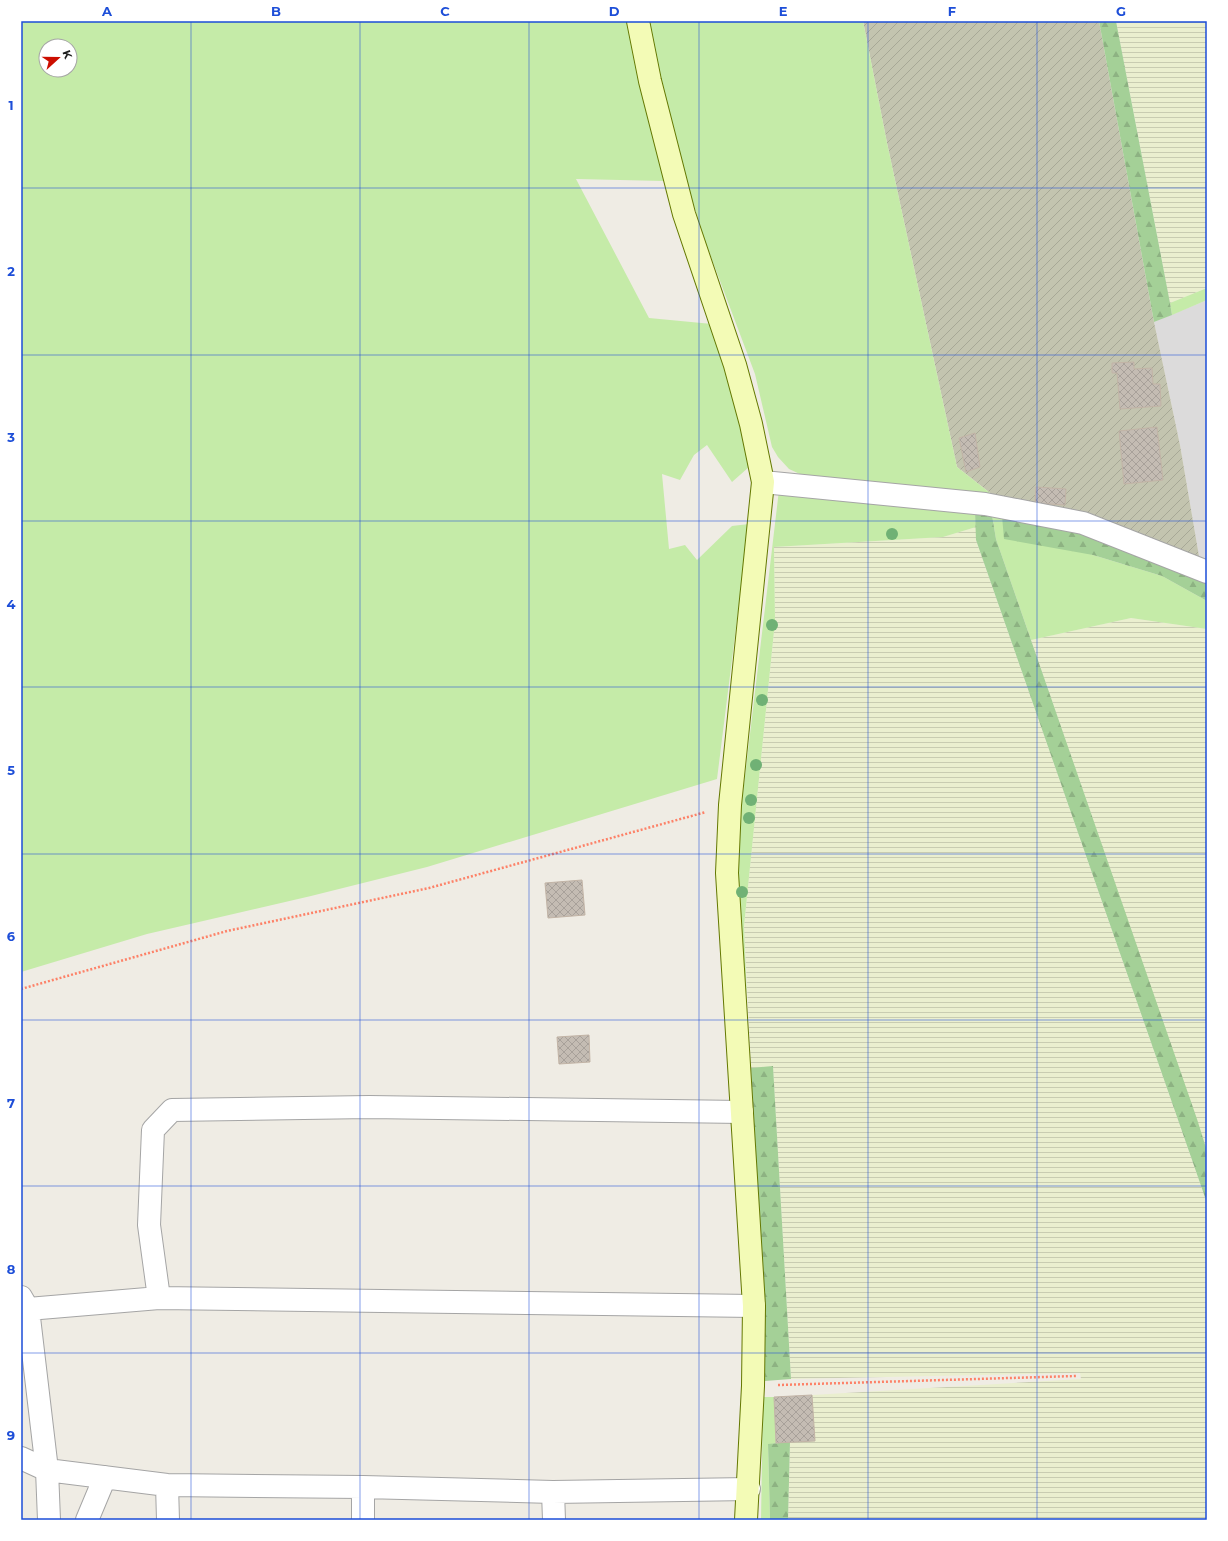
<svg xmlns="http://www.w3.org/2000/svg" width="1228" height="1541" font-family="Montserrat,sans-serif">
  <defs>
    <pattern id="construction-furrows" width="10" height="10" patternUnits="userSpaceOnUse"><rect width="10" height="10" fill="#c3c4af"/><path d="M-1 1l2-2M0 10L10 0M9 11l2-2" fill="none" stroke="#a7a896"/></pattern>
    <pattern id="farmland-rules" width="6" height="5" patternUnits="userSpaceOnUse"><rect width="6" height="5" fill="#eaefcf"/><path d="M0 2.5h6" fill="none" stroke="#c8ccb1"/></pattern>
    <pattern id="forest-firs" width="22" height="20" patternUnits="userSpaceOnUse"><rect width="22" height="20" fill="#a4d097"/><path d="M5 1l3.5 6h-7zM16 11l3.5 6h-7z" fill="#8db282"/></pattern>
    <pattern id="building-cross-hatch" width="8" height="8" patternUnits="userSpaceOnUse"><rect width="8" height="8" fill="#c4bcb3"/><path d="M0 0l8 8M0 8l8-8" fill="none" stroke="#a8a19a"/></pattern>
  </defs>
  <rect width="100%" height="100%" fill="#efece4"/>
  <path fill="#dcdbdb" d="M1207,300V564L1200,562L1180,445L1154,322Z"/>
  <path fill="url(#construction-furrows)" d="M863,21H1099L1154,322L1180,445L1200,562L999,500L957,467L887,143Z"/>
  <path fill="url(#farmland-rules)" d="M1116,21H1207V288L1170,303Z
    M976,527V540L1207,1203V1520H788L790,1442L814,1441L812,1395L1081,1379L1080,1373L791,1379L773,1067L751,1068L744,926L775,621L774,547L943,537Z
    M1131,618L1207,629V1151L1031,640Z"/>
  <path fill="#c5eba8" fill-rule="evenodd" d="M21,21H630L664,181L576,179L649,318L712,324L750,442L749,467L732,482L707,445L694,455L680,480L662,474L669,549L685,545L697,560L732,526L749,524L717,779L427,867L311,896L147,934L21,972ZM46,46H70V70H46Z
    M648,21H863L887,143L957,467L999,500L802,475L789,469L778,457L772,447L755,374L705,241L679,158Z
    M1207,288V300L1172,315L1170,303Z
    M779,490L975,512L976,527L943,537L774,547L775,621L744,926L747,999L736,874L741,810Z
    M992,515L1002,516L1093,555L1162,576L1207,601V629L1131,618L1031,640L996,539Z
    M763,1397H774L776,1443L768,1445L770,1520H761Z"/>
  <path fill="url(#forest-firs)" d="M1099,21H1116L1170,303L1172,315L1154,322Z
    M975,512L992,515L996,539L1197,1119L1207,1151V1203L976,540Z
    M1002,516L1072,529L1207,577V601L1162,576L1093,555L1004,539Z
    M773,1066L791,1379L765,1381L751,1068Z
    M790,1442L788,1520H770L768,1444Z"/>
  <path fill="url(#building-cross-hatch)" stroke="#c2b4a6" d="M1134,362V369L1152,368L1153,384H1160L1161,406L1120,409L1117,373H1112V363Z
    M1157,427L1163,480L1124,484L1119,431Z
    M975,433L980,467L966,472L959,438Z
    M1036,487L1066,489L1065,505L1035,503Z
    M582,880L585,915L548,918L545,883Z
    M589,1035L590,1062L559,1064L557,1037Z
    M812,1395L815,1441L776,1443L774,1397Z"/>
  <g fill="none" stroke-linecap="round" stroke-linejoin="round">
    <defs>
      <path id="street" d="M763,482L985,504L1083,523L1207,572
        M21,1297L28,1309L47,1470L49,1520
        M159,1298L149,1225L153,1130L172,1110L369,1107L742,1112
        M28,1309L159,1298L754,1306
        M21,1458L47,1470L167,1485L363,1487L553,1492L749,1489
        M167,1485L168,1520
        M363,1487V1520
        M553,1492L554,1520
        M87,1520L105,1477"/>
      <path id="secondary" d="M638,21L650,81L684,214L735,365L751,424L763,482L730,805L727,873L754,1306L753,1386L746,1520"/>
    </defs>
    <use href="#street" stroke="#a5a5a5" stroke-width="24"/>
    <use href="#secondary" stroke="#647802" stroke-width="24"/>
    <path stroke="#fd8167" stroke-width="2.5" stroke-dasharray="2 2" stroke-linecap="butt" d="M21,989L227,931L429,888L706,812
      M778,1385L1076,1376"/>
    <use href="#street" stroke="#fff" stroke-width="22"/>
    <use href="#secondary" stroke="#f3fbb6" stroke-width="22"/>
  </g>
  <g fill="#70b175">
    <circle cx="892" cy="534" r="6"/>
    <circle cx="772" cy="625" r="6"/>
    <circle cx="762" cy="700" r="6"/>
    <circle cx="756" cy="765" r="6"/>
    <circle cx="751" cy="800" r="6"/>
    <circle cx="749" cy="818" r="6"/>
    <circle cx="742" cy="892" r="6"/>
  </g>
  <path fill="none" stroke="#1d4ed8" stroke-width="1" stroke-opacity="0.55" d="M191,21V1520M360,21V1520M529,21V1520M699,21V1520M868,21V1520M1037,21V1520M21,188H1207M21,355H1207M21,521H1207M21,687H1207M21,854H1207M21,1020H1207M21,1186H1207M21,1353H1207"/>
  <rect width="1228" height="1541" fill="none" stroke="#ffffff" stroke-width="44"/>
  <g transform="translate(58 58) rotate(69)"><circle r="19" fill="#ffffff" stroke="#a5a5a5"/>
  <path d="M0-3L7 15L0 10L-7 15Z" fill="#cc0e00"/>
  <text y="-6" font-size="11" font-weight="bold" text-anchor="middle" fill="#1e1e1e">K</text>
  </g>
  <rect x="22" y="22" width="1184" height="1497" fill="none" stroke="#1d4ed8" stroke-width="1.5"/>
  <g font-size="13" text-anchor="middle" font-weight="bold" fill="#1d4ed8">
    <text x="107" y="16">A</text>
    <text x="276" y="16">B</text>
    <text x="445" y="16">C</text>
    <text x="614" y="16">D</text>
    <text x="783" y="16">E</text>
    <text x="952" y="16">F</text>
    <text x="1121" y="16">G</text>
    <text x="11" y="110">1</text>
    <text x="11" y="276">2</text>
    <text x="11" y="442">3</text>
    <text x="11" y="609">4</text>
    <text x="11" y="775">5</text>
    <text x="11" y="941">6</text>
    <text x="11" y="1108">7</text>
    <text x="11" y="1274">8</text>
    <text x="11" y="1440">9</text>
  </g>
</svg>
